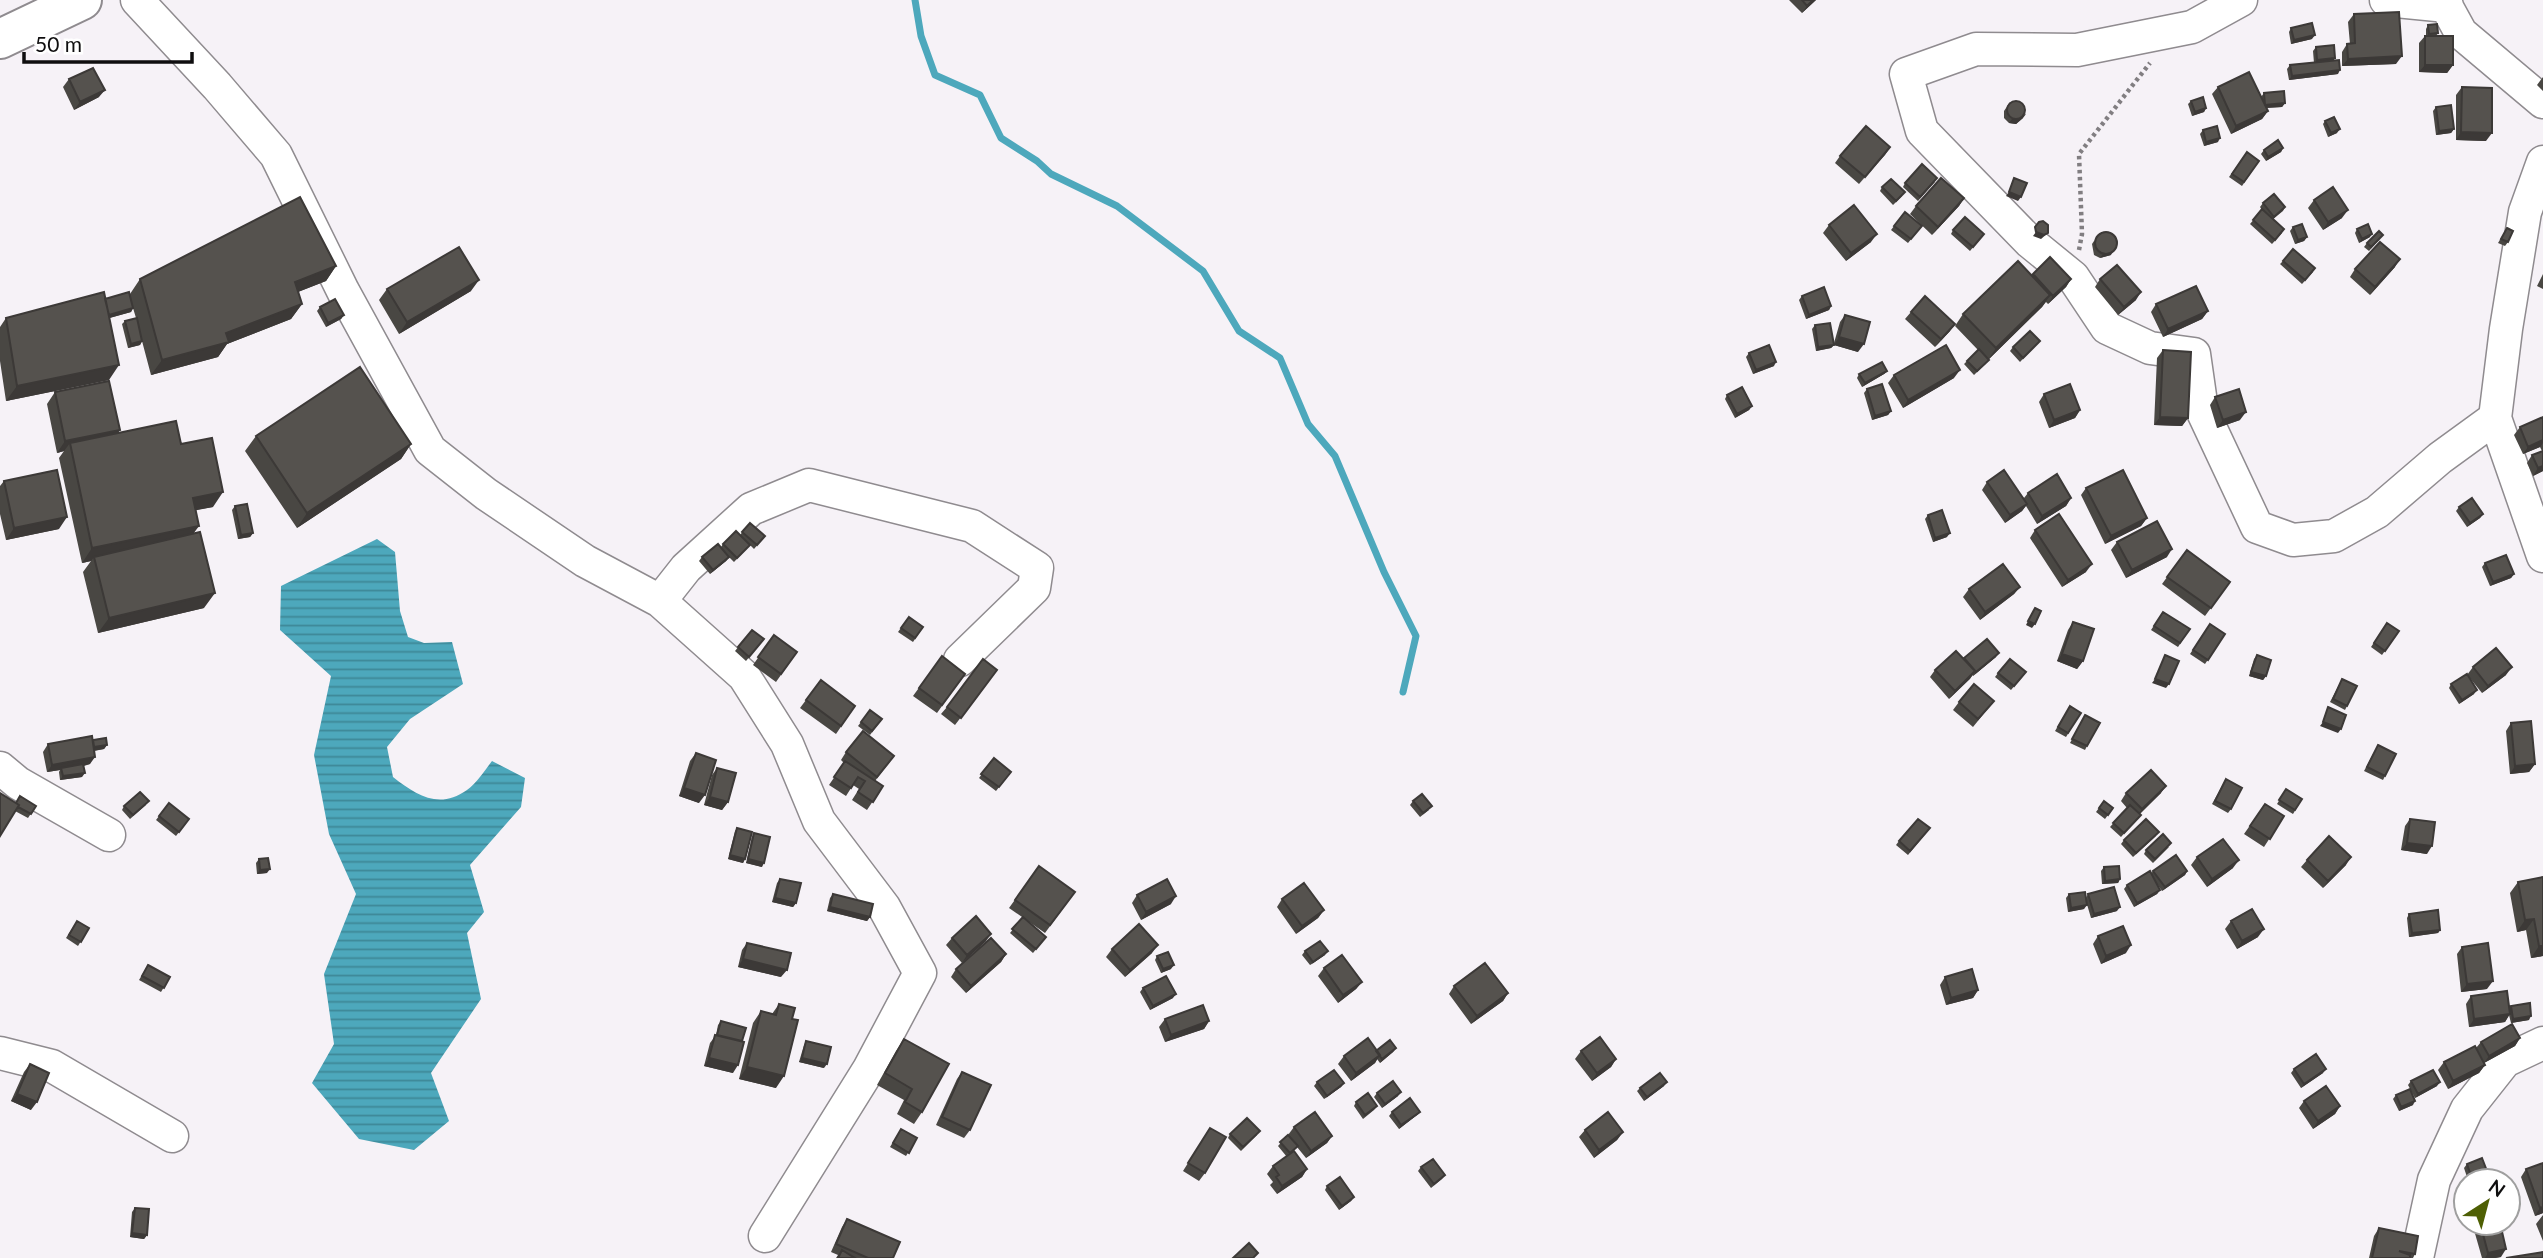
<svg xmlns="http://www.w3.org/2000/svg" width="2543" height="1258" font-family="Lato,sans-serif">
  <defs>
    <pattern id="water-rules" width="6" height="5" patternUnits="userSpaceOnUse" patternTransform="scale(1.75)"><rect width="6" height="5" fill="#4da8bc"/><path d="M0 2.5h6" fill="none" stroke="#3e8797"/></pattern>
  </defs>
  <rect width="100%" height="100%" fill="#f6f2f7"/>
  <path fill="url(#water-rules)" d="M377,539L395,552L400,611L408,637L424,643L452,642L463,684L410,719L387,747L393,777C416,795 439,810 467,790C477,783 485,770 492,761L525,778L521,807L470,865L484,912L467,933L481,999L431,1073L449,1121L414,1150L359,1139L312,1083L334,1044L324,974L356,894L329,834L314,755L331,676L280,630L281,586Z"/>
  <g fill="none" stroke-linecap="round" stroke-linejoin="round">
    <path stroke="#4da8bc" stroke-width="7" d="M915,0L921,36L935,75L980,95L1001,138L1037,161L1051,174L1117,206L1203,271L1239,331L1280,358L1308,424L1335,456L1384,572L1416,636L1403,692"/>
    <defs>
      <path id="minor" d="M137,0L217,86L276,155L343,291L430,450L486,494L585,561L660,601L744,676L787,744L819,821L884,907L920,973L869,1069L765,1236
        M2241,0L2192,27L2077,50L1976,49L1906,74L1922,131L2030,242L2073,277L2107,328L2150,348L2194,354L2202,410L2257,527L2293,540L2334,536L2377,512L2440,458L2495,418
        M2386,0L2447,6
        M2443,0L2461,33L2543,102
        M2543,162L2525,212L2506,329L2495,418L2543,556
        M660,601L686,568L751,509L809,485L972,526L1037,568L1034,588L960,660
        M0,768L18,783L109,835
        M0,1053L52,1066L172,1136
        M2417,1258L2434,1180L2467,1109L2505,1061L2543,1043"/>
      <path id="major" d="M0,39L82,0"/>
    </defs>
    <use href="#minor" stroke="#8f8b8f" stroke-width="35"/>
    <use href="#major" stroke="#8f8b8f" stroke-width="42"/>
    <path stroke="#817e81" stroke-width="4.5" stroke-dasharray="3.5 3.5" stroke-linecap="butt" d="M2079,250L2082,234L2079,154L2150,63"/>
    <use href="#minor" stroke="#fff" stroke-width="32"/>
    <use href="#major" stroke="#fff" stroke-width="38"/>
  </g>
  <path fill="#494743" d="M1789,0H1816L1802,13Z
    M2354,14L2396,64L2342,66V52L2347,44H2350L2348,22Z
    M2428,25L2438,33L2436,36L2453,65L2447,73L2419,72V43L2425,36H2426V29Z
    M2291,28L2312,39L2291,44L2289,32Z
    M2316,47L2334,60L2338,74L2289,80L2287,69L2290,65L2314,63L2313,51Z
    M2543,77V91L2537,85Z
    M69,79L99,97L74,110L63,87Z
    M2218,87L2261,97L2264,93L2285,103L2282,107L2266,108L2268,111L2262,119L2231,134L2212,94Z
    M2462,87L2486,141L2456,140V95Z
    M2191,101L2206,108L2204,112L2192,116L2188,104Z
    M2010,102L2023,118L2016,124L2009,123L2004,118V111Z
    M2436,107L2454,129L2451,133L2436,135L2433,111Z
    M2325,121L2337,133L2328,137L2323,124Z
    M2203,130L2218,142L2204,146L2200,134Z
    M1890,147L1859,184L1835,163L1840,156Z
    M2283,148L2281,152L2266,161L2261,154L2264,150Z
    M2247,152L2259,161L2242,186L2229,177Z
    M1935,182L1918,201L1903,187L1905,183Z
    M1882,187L1902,196L1893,205L1880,191Z
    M1964,198L1959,206L1932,235L1910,214L1916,206Z
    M2314,200L2342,218L2323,230L2308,208Z
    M2263,203L2285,207L2283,211L2273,219L2282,233L2272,244L2250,224L2262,210L2260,207Z
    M1905,212L1922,226L1908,243L1891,230Z
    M1829,225L1871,242L1846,261L1823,233Z
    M2293,227L2307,237L2304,241L2295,244L2290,231Z
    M2507,228L2508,242L2505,246L2498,243Z
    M2357,229L2370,237L2359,243L2355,233Z
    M1953,230L1984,234L1970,251L1951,234Z
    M2380,239L2369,251L2364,247L2367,243Z
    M2094,241L2111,255L2100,258L2094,255L2092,244Z
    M2050,257L2071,279L2066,287L2048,304L2046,302L2042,307L1989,359L1986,363L1974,375L1964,364L1978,350L1955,326L1963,314L2032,276Z
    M2283,261L2313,272L2302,284L2280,264Z
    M336,266L326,281L298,292L302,304L291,319L227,344L218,357L151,375L142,341L140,345L128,348L122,324L125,321L136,318L133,308L131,312L109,318V380L6,401L0,361V327L6,318L130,294L140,279Z
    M2395,267L2370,295L2350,277L2355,269Z
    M2543,274V289L2537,286Z
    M2100,279L2136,300L2118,315L2095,287Z
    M387,289L471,291L399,334L379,300Z
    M1802,296L1831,306L1829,310L1806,319L1799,300Z
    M2156,304L2208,311L2202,319L2163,337L2151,312Z
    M320,307L344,315L341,319L326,327L317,311Z
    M1911,312L1950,331L1935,347L1905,319Z
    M1845,315L1858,352L1834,345L1831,348L1816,351L1812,329L1815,325L1834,343L1840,322Z
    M2040,341L2020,362L2010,351L2013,347Z
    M2163,350L2188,418L2182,426L2154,425L2157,358Z
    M1749,353L1774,366L1753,374L1746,357Z
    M1887,371L1884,374L1862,387L1857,378L1859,374Z
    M1894,375L1954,378L1903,408L1888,383Z
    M1867,389L1891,411L1888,415L1872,420L1864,393Z
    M55,392L120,430L117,434L181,444L213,507L195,510L194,533L204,608L98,633L83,572L91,561L82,563L59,458L64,451L57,453L47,404Z
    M2044,394L2080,410L2075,418L2049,428L2039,402Z
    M1727,395L1752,406L1749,410L1735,418L1725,399Z
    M2215,397L2240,420L2217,428L2210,405Z
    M2543,417V471L2533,476L2527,463L2532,455L2542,451L2540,447L2523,454L2514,435L2520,427Z
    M256,436L411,444L401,459L297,528L245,451Z
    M4,481L59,529L6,540L0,514V486Z
    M1987,482L2024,498L2028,493L2071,498L2066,506L2037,524L2026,506L2022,511L2005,523L1982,490Z
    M2086,488L2147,518L2141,526L2105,544L2081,495Z
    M235,506L253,533L250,537L238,539L232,510Z
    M2459,507L2483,514L2480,518L2467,527L2456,511Z
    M1928,515L1947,537L1933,542L1925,519Z
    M750,523L765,536L754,549L750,545L734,562L729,557L726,561L710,574L699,561L702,557L721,547L723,544L740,535Z
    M2035,530L2086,572L2062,587L2030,538Z
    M2117,542L2167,557L2126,578L2111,550Z
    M2187,550L2230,582L2205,616L2162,584Z
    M2485,563L2514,574L2511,578L2490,586L2482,567Z
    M2020,587L2014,594L1980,620L1963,597L1969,589Z
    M2163,612L2190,629L2178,647L2151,630Z
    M909,617L923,627L913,642L898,632Z
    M2073,622L2083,661L2077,669L2057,661L2068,630Z
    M2387,623L2399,631L2382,655L2371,647Z
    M2210,624L2225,634L2205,664L2190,654Z
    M752,630L764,639L746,661L735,651Z
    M774,635L797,652L776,682L753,665Z
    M2257,655L2266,676L2263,680L2249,676L2254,659Z
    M942,656L965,674L937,713L913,696Z
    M1996,657L1973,676V675L1949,699L1930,677L1935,670L1964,658Z
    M2473,667L2506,675L2482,693L2469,677L2474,694L2459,704L2449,688L2451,684L2467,675Z
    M997,670L955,725L941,714L947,707Z
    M1998,673L2023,676L2011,690L1995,677Z
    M2342,679L2347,706L2345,710L2330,702Z
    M821,680L855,706L836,734L800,708Z
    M1994,701L1973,727L1953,710L1959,702Z
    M2070,706L2081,713L2066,737L2055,731Z
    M870,710L882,719L870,735L858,726Z
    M2085,715L2087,746L2085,750L2070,743Z
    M2511,723L2535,764L2529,772L2510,774L2506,731Z
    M93,741L107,745L104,749L94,751L90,764L84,766L82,777L60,780L59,772L60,770L47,772L43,752L48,744Z
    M2378,745L2385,776L2383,780L2364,771Z
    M846,752L894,756L875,781L883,786L867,810L852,800L859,789L853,785L846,796L829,785L844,763L841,760Z
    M696,753L699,803L679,796L690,761Z
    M994,758L1011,772L996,791L979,778Z
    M717,768L728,802L722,810L704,805L712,775Z
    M2226,779L2231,809L2228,813L2212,804Z
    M2286,789L2302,799L2293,814L2277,804Z
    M2126,793H2161L2140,814L2138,818L2121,837L2110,827L2127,808L2121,801Z
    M1413,801L1429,810L1420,817L1410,805Z
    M2104,801L2113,808L2105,819L2096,812Z
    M16,803L36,806L28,818L15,811Z
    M169,803L189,819L176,836L156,820Z
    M2265,804L2284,816L2264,847L2244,834Z
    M146,805L130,819L122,810L124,806Z
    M2410,819L2427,854L2401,850L2405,826Z
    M737,828L745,859L743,863L728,859L735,831Z
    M1927,832L1908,855L1896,845L1899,841Z
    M754,833L762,867L746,863L752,837Z
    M2156,836L2133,857L2121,844L2124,840Z
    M2169,847L2153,863L2144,854L2146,850Z
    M2197,857L2233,868L2207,887L2191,865Z
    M259,859L267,873L257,874L256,863Z
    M2307,860L2346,865L2323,888L2301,867Z
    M1039,866L1075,892L1045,933L1009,908Z
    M2104,867L2120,879L2118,883L2102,884L2101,871Z
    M2153,871H2187L2185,875L2162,891L2157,884L2160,890L2157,894L2134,907L2124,889L2127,885L2151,874Z
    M2543,877V956L2531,958L2526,930L2517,932L2510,893L2518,882Z
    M780,879L796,903L793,907L772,902L777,883Z
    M833,894L870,917L867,921L827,911L830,898Z
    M2069,894L2086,898L2088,894L2117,911L2091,918L2086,901L2084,909L2068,912L2066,898Z
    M1137,895L1171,904L1141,920L1132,903Z
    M1282,899L1324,910L1318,918L1296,934L1277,907Z
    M2409,914L2440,930L2438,933L2409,937L2407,918Z
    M1023,917L1046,937L1033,953L1010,933Z
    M77,921L89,928L78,946L66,938Z
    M2231,921L2258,937L2237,949L2225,929Z
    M2098,936L2126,953L2101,964L2093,944Z
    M952,938L986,941L962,963L946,945Z
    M747,943L781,977L738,967L742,950Z
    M2462,947L2487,989L2461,992L2457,954Z
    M1112,949L1152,953L1125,977L1106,957Z
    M1305,951L1325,955L1310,965L1302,955Z
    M1006,954L1001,962L966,993L951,977L956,969Z
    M1157,956L1171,969L1161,973L1155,960Z
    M148,965L170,977L161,992L139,980Z
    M1324,968L1362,982L1356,989L1338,1003L1318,976Z
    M1945,977L1978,990L1973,998L1946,1005L1940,985Z
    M1454,986L1508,993L1503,1001L1471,1024L1449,994Z
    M1143,988L1173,998L1150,1010L1140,992Z
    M2471,996L2509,1009L2511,1006L2529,1020L2511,1023L2509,1015L2505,1022L2469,1027L2466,1004Z
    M779,1004L776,1088L739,1079L753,1023L761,1011L772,1014Z
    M1165,1019L1209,1021L1204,1029L1165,1042L1159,1027Z
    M721,1021L733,1073L704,1066L710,1043L716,1035L718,1025Z
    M2520,1038L2515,1046L2484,1063L2485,1065L2479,1073L2448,1089L2438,1070L2444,1062L2476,1048L2481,1042Z
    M904,1039L922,1112L914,1124L897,1114L904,1100L877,1085L896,1051Z
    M806,1041L824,1068L799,1062L804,1045Z
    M1396,1048L1393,1052L1380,1063L1377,1059L1375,1063L1351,1081L1338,1064L1344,1056Z
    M1581,1051L1616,1059L1611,1067L1592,1081L1575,1059Z
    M30,1064L31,1110L11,1101L24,1072Z
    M2294,1069L2323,1073L2301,1088L2291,1073Z
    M962,1072L970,1130L964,1138L936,1125L957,1079Z
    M2411,1081L2437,1086L2415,1098L2408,1085Z
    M1317,1082L1344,1083L1341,1087L1324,1099L1314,1086Z
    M1664,1086L1644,1101L1637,1091L1640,1088Z
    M1377,1093L1398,1096L1382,1108L1374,1097Z
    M2396,1095L2413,1105L2399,1111L2393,1099Z
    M2304,1101L2340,1106L2335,1114L2313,1129L2299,1108Z
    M1356,1102L1377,1106L1374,1110L1363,1119L1354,1106Z
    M1392,1112H1420L1417,1115L1399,1129L1389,1116Z
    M1294,1127L1332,1136L1327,1143L1306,1158L1297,1147L1289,1155L1307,1169L1302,1177L1277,1194L1270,1185L1273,1182L1267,1174L1273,1166L1287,1157L1278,1146L1288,1135Z
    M1210,1128L1205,1173L1199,1181L1183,1171Z
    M901,1129L917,1138L906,1156L890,1147Z
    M1585,1130L1623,1132L1617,1140L1594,1158L1579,1137Z
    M1230,1134L1257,1135L1241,1151L1228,1138Z
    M2467,1164L2484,1175L2468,1180L2464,1168Z
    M1421,1167L1445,1175L1442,1179L1431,1188L1418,1171Z
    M2526,1169L2543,1213L2535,1216L2521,1177Z
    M2466,1185V1198L2463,1188Z
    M1327,1186L1354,1197L1351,1201L1339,1210L1325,1190Z
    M135,1208L147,1235L144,1239L130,1237L132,1212Z
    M2543,1215V1241L2536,1224Z
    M847,1219L893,1258H836L838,1255L831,1252L842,1227Z
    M2472,1223H2500L2501,1257L2495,1258H2482Z
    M2379,1228L2415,1254L2413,1258H2369L2374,1236Z"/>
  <path fill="#3c3937" d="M1813,0H1816L1802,13L1807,6Z
    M2315,35L2312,39L2291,44L2294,40Z
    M2402,56L2396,64L2342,66L2348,59Z
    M2335,58L2333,62L2314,64L2317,60Z
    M2425,65H2453L2447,73L2419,72Z
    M2340,70L2338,74L2289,80L2292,76Z
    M105,90L99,97L74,110L80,102Z
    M2285,103L2282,107L2262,108L2265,105Z
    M2206,108L2204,112L2192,116L2195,112Z
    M2268,111L2262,119L2231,134L2236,126Z
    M2026,114L2023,118L2016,124L2009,123L2012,119Z
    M2340,129L2337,133L2328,137L2331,133Z
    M2454,129L2451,133L2436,135L2439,131Z
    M2461,132L2492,133L2486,141L2456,140Z
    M2220,138L2218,142L2204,146L2206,142Z
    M1890,147L1885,155L1859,184L1865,177Z
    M2283,148L2281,152L2266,161L2268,157Z
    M2009,192L2021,197L2018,201L2006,196Z
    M1964,198L1959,206L1932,235L1938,227Z
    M2348,210L2342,218L2323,230L2328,222Z
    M2036,232L2048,233L2041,239L2033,236Z
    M1877,234L1871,242L1846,261L1851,253Z
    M2372,234L2370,237L2359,243L2362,239Z
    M2307,237L2304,241L2295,244L2298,240Z
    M2113,251L2111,255L2100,258L2103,254Z
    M2400,259L2395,267L2370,295L2375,287Z
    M336,266L326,281L285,297L295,282Z
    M2071,279L2066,287L2048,304L2053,296Z
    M479,280L471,291L399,334L407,322Z
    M2141,292L2136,300L2118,315L2124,307Z
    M2050,295L2042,307L1988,360L1996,348Z
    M302,304L291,319L227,344L218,357L151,375L162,360L226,333Z
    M1831,306L1829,310L1806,319L1809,315Z
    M133,308L131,312L99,321L102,317Z
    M2208,311L2202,319L2163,337L2168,329Z
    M344,315L341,319L326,327L328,323Z
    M1955,324L1950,331L1935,347L1941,339Z
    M1839,337L1864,344L1858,352L1834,345L1831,348L1816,351L1818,347L1834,345Z
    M142,341L140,345L128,348L131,344Z
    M1776,362L1774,366L1753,374L1756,370Z
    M119,365L109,380L6,401L17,386Z
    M1960,370L1954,378L1903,408L1908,400Z
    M1887,371L1884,374L1862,387L1865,383Z
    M1752,406L1749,410L1735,418L1737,414Z
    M2080,410L2075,418L2049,428L2054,420Z
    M1891,411L1888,415L1872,420L1875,416Z
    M2246,412L2240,420L2217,428L2223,420Z
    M2160,417L2188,418L2182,426L2154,425Z
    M120,430L111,441L70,443L64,451L57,453L65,441Z
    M2543,440V443L2540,447L2523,454L2528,447Z
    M411,444L401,459L297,528L307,513Z
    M2543,466V471L2533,476L2538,468Z
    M223,492L213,507L182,513L193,498Z
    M2071,498L2066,506L2037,524L2042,516Z
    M2027,504L2022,511L2005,523L2010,515Z
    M2483,514L2480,518L2467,527L2470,523Z
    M67,517L59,529L6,540L14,528Z
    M2147,518L2141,526L2105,544L2111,536Z
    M199,526L188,541L94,557L91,561L82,563L92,548Z
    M253,533L250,537L238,539L241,535Z
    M1950,533L1947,537L1933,542L1935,538Z
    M2172,549L2167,557L2126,578L2132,570Z
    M729,557L726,561L710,574L713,570Z
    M2092,564L2086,572L2062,587L2068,580Z
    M2514,574L2511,578L2490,586L2493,582Z
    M2020,587L2014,594L1980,620L1985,612Z
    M215,593L204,608L98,633L109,618Z
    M2028,621L2035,624L2032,628L2026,625Z
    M1999,653L1996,657L1973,676L1976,672Z
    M2062,654L2083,661L2077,669L2057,661Z
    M2512,667L2506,675L2482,693L2488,686Z
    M1975,671L1970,679L1949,699L1955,691Z
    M2251,672L2266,676L2263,680L2249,676Z
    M2155,679L2169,684L2166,688L2152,683Z
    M2477,690L2474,694L2459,704L2462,700Z
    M2323,722L2341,729L2338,733L2320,726Z
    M107,745L104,749L92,751L94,747Z
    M95,757L90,764L62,770L61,768L60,770L47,772L52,765Z
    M2535,764L2529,772L2510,774L2515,766Z
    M85,773L82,777L60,780L63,776Z
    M2166,786L2161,793L2136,817L2142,809Z
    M684,788L705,795L699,803L679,796Z
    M710,797L728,802L722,810L704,805Z
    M2407,843L2432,846L2427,854L2401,850Z
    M730,855L745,859L743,863L728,859Z
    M2351,857L2346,865L2323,888L2328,881Z
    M748,859L764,863L762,867L746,863Z
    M2239,860L2233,868L2207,887L2212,879Z
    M270,869L267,873L257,874L260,870Z
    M2187,871L2185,875L2162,891L2165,887Z
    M2120,879L2118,883L2102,884L2105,881Z
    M2160,890L2157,894L2134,907L2137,903Z
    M1176,896L1171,904L1141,920L1146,912Z
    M775,898L796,903L793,907L772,902Z
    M2087,905L2084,909L2068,912L2071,908Z
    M830,907L870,917L867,921L827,911Z
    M2120,907L2117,911L2091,918L2094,914Z
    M1324,910L1318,918L1296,934L1302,926Z
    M2534,919L2526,930L2517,932L2525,920Z
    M2264,929L2258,937L2237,949L2242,941Z
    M2440,930L2438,933L2409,937L2412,933Z
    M991,934L986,941L962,963L967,955Z
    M1158,945L1152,953L1125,977L1130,970Z
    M2131,945L2126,953L2101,964L2106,956Z
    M2539,946H2543V956L2531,958Z
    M1328,951L1325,955L1310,965L1313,962Z
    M1006,954L1001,962L966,993L971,986Z
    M743,959L787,970L781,977L738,967Z
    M1174,965L1171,969L1161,973L1163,969Z
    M2493,981L2487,989L2461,992L2467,984Z
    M1362,982L1356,989L1338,1003L1343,995Z
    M1978,990L1973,998L1946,1005L1951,998Z
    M1508,993L1503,1001L1471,1024L1477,1016Z
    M1176,994L1173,998L1150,1010L1153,1006Z
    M2510,1014L2505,1022L2469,1027L2474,1019Z
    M2531,1016L2529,1020L2511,1023L2513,1019Z
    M1209,1021L1204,1029L1165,1042L1171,1035Z
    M2520,1038L2515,1046L2484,1063L2489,1056Z
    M1396,1048L1393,1052L1380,1063L1382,1059Z
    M1380,1055L1375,1063L1351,1081L1356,1073Z
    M709,1058L738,1065L733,1073L704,1066Z
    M802,1058L827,1064L824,1068L799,1062Z
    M1616,1059L1611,1067L1592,1081L1597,1073Z
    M2485,1065L2479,1073L2448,1089L2453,1081Z
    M747,1067L784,1076L776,1088L739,1079Z
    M2326,1069L2323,1073L2301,1088L2304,1084Z
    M1667,1082L1664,1086L1644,1101L1647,1097Z
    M2440,1082L2437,1086L2415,1098L2418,1094Z
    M1344,1083L1341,1087L1324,1099L1327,1096Z
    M1401,1092L1398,1096L1382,1108L1385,1104Z
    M17,1094L37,1102L31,1110L11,1101Z
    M2415,1101L2413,1105L2399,1111L2401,1107Z
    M2340,1106L2335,1114L2313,1129L2318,1121Z
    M1420,1112L1417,1115L1399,1129L1401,1125Z
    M1623,1132L1617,1140L1594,1158L1599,1150Z
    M1332,1136L1327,1143L1306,1158L1311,1151Z
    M1307,1169L1302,1177L1277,1194L1282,1186Z
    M2487,1171L2484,1175L2468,1180L2471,1176Z
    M1354,1197L1351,1201L1339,1210L1342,1206Z
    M2543,1207V1213L2535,1216L2540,1208Z
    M132,1233L147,1235L144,1239L130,1237Z
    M2506,1249L2501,1257L2495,1258H2485L2488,1253Z"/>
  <path fill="#55524e" stroke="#3c3937" stroke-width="2" d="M1802,0H1813L1807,6Z
    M2399,12L2402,56L2348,59L2347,44L2355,43L2354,14Z
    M2312,23L2315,35L2294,40L2291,28Z
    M2437,24L2438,33L2429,34L2428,25Z
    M2425,36H2453V65H2425Z
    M2334,45L2335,58L2317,60L2316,47Z
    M2339,60L2340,70L2292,76L2290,65Z
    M93,68L105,90L80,102L69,79Z
    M2249,72L2268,111L2236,126L2218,87Z
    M2462,87L2492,88V133L2461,132Z
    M2284,91L2285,103L2265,105L2264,93Z
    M2203,97L2206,108L2195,112L2191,101Z
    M2007 110a9 9 0 1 1 18 0a9 9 0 1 1-18 0Z
    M2451,105L2454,129L2439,131L2436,107Z
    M2334,117L2340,129L2331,133L2325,121Z
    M1866,126L1890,147L1865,177L1840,156Z
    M2217,126L2220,138L2206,142L2203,130Z
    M2278,140L2283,148L2268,157L2264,150Z
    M2247,152L2259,161L2244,182L2232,174Z
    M1922,164L1937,178L1920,197L1905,183Z
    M1941,178L1964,198L1938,227L1916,206Z
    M2014,178L2027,183L2021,197L2009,192Z
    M1891,179L1905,192L1896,201L1882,187Z
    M2333,187L2348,210L2328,222L2314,200Z
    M2274,194L2285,207L2274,217L2263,203Z
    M300,197L336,266L295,282L302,304L226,333L229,342L162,360L140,279Z
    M1854,205L1877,234L1851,253L1829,225Z
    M2262,209L2284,229L2275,240L2253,220Z
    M1905,212L1922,226L1911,239L1894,226Z
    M1965,217L1984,234L1973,247L1953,230Z
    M2043,221L2048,225V233L2044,235L2036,232L2035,227L2039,222Z
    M2302,224L2307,237L2298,240L2293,227Z
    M2368,224L2372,234L2362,239L2357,229Z
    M2507,228L2513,231L2508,242L2501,239Z
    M2379,231L2383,235L2371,247L2367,243Z
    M2095 243a11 11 0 1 1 22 0a11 11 0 1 1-22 0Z
    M2380,242L2400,259L2375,287L2355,269Z
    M459,247L479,280L407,322L387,289Z
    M2293,249L2315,268L2305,280L2283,261Z
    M2050,257L2071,279L2053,296L2033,274Z
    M2018,261L2050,295L1996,348L1963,314Z
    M2117,265L2141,292L2124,307L2100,279Z
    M2196,286L2208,311L2168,329L2156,304Z
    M1824,287L1831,306L1809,315L1802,296Z
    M104,292L119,365L17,386L6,318Z
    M129,292L133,308L109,315L105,299Z
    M1925,296L1955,324L1941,339L1911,312Z
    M335,299L344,315L328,323L320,307Z
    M1845,315L1870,322L1864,344L1839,337Z
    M137,318L142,341L131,344L125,321Z
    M1830,323L1834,345L1818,347L1815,325Z
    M2030,331L2040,341L2023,358L2013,347Z
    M1769,345L1776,362L1756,370L1749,353Z
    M1946,345L1960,370L1908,400L1894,375Z
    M1979,349L1989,360L1977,371L1967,361Z
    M2163,350L2191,352L2188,418L2160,417Z
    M1882,362L1887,371L1865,383L1859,374Z
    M360,367L411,444L307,513L256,436Z
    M109,381L120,430L65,441L55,392Z
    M1882,384L1891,411L1875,416L1867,389Z
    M2070,384L2080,410L2054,420L2044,394Z
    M1742,387L1752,406L1737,414L1727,395Z
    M2239,389L2246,412L2223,420L2215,397Z
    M2543,417V440L2528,447L2520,427Z
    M176,421L181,444L212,438L223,492L193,498L199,526L92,548L70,443Z
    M2543,451V466L2538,468L2532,455Z
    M57,470L67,517L14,528L4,481Z
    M2004,470L2027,504L2010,515L1987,482Z
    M2123,470L2147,518L2111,536L2086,488Z
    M2057,474L2071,498L2042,516L2028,493Z
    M2472,498L2483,514L2470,523L2459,507Z
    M247,504L253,533L241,535L235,506Z
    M1942,510L1950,533L1935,538L1928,515Z
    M2059,514L2092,564L2068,580L2035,530Z
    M2157,521L2172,549L2132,570L2117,542Z
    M750,523L765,536L757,545L742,532Z
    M736,531L750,545L737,558L723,544Z
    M200,532L215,593L109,618L94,557Z
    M718,544L729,557L713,570L702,557Z
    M2187,550L2230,582L2211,608L2167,577Z
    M2506,555L2514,574L2493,582L2485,563Z
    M2003,564L2020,587L1985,612L1969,589Z
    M2035,608L2041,611L2035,624L2028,621Z
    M2163,612L2190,629L2180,643L2154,626Z
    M909,617L923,627L915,638L901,628Z
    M2073,622L2094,629L2083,661L2062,654Z
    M2387,623L2399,631L2385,651L2374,643Z
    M2210,624L2225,634L2208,660L2193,650Z
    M752,630L764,639L749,657L738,647Z
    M774,635L797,652L781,674L758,657Z
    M1987,639L1999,653L1976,672L1964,658Z
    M2496,648L2512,667L2488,686L2473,667Z
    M1956,651L1975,671L1955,691L1935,670Z
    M2165,655L2179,661L2169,684L2155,679Z
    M2257,655L2271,660L2266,676L2251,672Z
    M942,656L965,674L942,705L919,688Z
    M983,659L997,670L961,718L947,707Z
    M2010,659L2026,672L2014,686L1998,673Z
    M2467,674L2477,690L2462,700L2451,684Z
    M2342,679L2357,686L2347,706L2333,699Z
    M821,680L855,706L841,726L806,700Z
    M1974,684L1994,701L1978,719L1959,702Z
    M2070,706L2081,713L2068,733L2058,727Z
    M2328,707L2346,715L2341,729L2323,722Z
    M870,710L882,719L872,731L861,722Z
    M2085,715L2100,723L2087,746L2072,739Z
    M2531,721L2535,764L2515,766L2511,723Z
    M863,731L894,756L877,777L846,752Z
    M92,736L95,757L52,765L48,744Z
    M106,738L107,745L94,747L93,740Z
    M2378,745L2396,754L2385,776L2367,767Z
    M696,753L716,760L705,795L684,788Z
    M994,758L1011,772L999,787L981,774Z
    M845,761L883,786L873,802L858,792L865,781L858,777L851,788L834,777Z
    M83,764L85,773L63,776L61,768Z
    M717,768L736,773L728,802L710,797Z
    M2151,770L2166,786L2142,809L2126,793Z
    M2226,779L2242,788L2231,809L2215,801Z
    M2286,789L2302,799L2295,810L2279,800Z
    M140,792L149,801L133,815L124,806Z
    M0,793L19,805L0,836Z
    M1422,794L1432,806L1423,813L1413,801Z
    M20,796L36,806L31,814L18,807L19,805L16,803Z
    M2104,801L2113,808L2108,815L2099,808Z
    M169,803L189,819L179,832L159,816Z
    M2265,804L2284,816L2270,839L2250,826Z
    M2130,805L2141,815L2124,833L2113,823Z
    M1918,819L1930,828L1910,851L1899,841Z
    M2146,819L2159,832L2136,853L2124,840Z
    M2410,819L2435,822L2432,846L2407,843Z
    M737,828L752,832L745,859L730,855Z
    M754,833L770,837L764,863L748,859Z
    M2163,834L2171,843L2155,859L2146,850Z
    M2329,836L2351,857L2328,881L2307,860Z
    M2223,839L2239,860L2212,879L2197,857Z
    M2176,855L2187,871L2165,887L2153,871Z
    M268,858L270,869L260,870L259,859Z
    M1039,866L1075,892L1050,925L1015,900Z
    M2119,866L2120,879L2105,881L2104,867Z
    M2150,871L2160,890L2137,903L2127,885Z
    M2543,877V946H2539L2534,919L2525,920L2518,882Z
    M780,879L801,883L796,903L775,898Z
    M1167,879L1176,896L1146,912L1137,895Z
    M1304,883L1324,910L1302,926L1282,899Z
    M2114,887L2120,907L2094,914L2088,894Z
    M2085,892L2087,905L2071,908L2069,894Z
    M833,894L873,904L870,917L830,907Z
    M2252,909L2264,929L2242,941L2231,921Z
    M2438,910L2440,930L2412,933L2409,914Z
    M976,916L991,934L967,955L952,938Z
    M1023,917L1046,937L1036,949L1012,929Z
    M77,921L89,928L81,942L69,935Z
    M1139,924L1158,945L1130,970L1112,949Z
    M2123,926L2131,945L2106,956L2098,936Z
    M991,938L1006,954L971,986L956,969Z
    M1320,941L1328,951L1313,962L1305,951Z
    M747,943L791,953L787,970L743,959Z
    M2488,943L2493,981L2467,984L2462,947Z
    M1168,952L1174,965L1163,969L1157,956Z
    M1342,955L1362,982L1343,995L1324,968Z
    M1485,963L1508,993L1477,1016L1454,986Z
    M148,965L170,977L164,988L142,976Z
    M1972,969L1978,990L1951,998L1945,977Z
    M1166,976L1176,994L1153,1006L1143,988Z
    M2507,991L2510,1014L2474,1019L2471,996Z
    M2530,1003L2531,1016L2513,1019L2511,1006Z
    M779,1004L795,1008L792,1019L798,1020L784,1076L747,1067L761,1011L776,1015Z
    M1203,1005L1209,1021L1171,1035L1165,1019Z
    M721,1021L746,1028L742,1041L717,1035Z
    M2512,1024L2520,1038L2489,1056L2481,1042Z
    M715,1035L744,1042L738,1065L709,1058Z
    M1600,1037L1616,1059L1597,1073L1581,1051Z
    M1368,1038L1380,1055L1356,1073L1344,1056Z
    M904,1039L949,1064L922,1112L905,1102L912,1089L885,1073Z
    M1390,1040L1396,1048L1382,1059L1376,1051Z
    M806,1041L831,1047L827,1064L802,1058Z
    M2475,1046L2485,1065L2453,1081L2444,1062Z
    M2316,1054L2326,1069L2304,1084L2294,1069Z
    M30,1064L49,1073L37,1102L17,1094Z
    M1334,1070L1344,1083L1327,1096L1317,1082Z
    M2433,1070L2440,1082L2418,1094L2411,1081Z
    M962,1072L991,1085L970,1130L942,1117Z
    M1660,1073L1667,1082L1647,1097L1640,1088Z
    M1393,1081L1401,1092L1385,1104L1377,1093Z
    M2326,1086L2340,1106L2318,1121L2304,1101Z
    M2410,1089L2415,1101L2401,1107L2396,1095Z
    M1368,1093L1377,1106L1365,1115L1356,1102Z
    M1410,1098L1420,1112L1401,1125L1392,1112Z
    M1315,1112L1332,1136L1311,1151L1294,1127Z
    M1608,1112L1623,1132L1599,1150L1585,1130Z
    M1247,1118L1260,1131L1243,1147L1230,1134Z
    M1210,1128L1226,1137L1205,1173L1188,1163Z
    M901,1129L917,1138L909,1153L893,1143Z
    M1288,1135L1298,1146L1290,1153L1280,1142Z
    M1294,1151L1307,1169L1282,1186L1276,1177L1279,1175L1273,1166Z
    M2482,1158L2487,1171L2471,1176L2467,1164Z
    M1433,1159L1445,1175L1434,1184L1421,1167Z
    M2543,1163V1207L2540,1208L2526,1169Z
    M2487,1176L2489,1181H2469V1180Z
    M1340,1177L1354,1197L1342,1206L1327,1186Z
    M135,1208L149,1209L147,1235L132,1233Z
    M847,1219L900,1242L893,1258H868L836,1244Z
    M2480,1223H2500L2506,1249L2488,1253Z
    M2379,1228L2418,1236L2415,1254L2399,1251L2410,1255V1258H2372Z
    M1249,1243L1258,1253L1253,1258H1233Z
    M842,1250L855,1258H838Z
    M2543,1252V1258H2506Z"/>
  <g transform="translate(2487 1202) rotate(36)"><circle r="33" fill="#ffffff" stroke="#9f9f9f" stroke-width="2"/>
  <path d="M0-5L12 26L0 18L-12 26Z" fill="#4e5f04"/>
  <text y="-10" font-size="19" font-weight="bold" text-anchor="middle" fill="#0f0e0f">N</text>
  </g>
  <path d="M24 52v10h168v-10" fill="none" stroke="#0f0e0f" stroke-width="3.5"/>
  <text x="35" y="52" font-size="21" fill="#0f0e0f" stroke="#ffffff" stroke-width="5" paint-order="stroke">50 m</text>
</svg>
